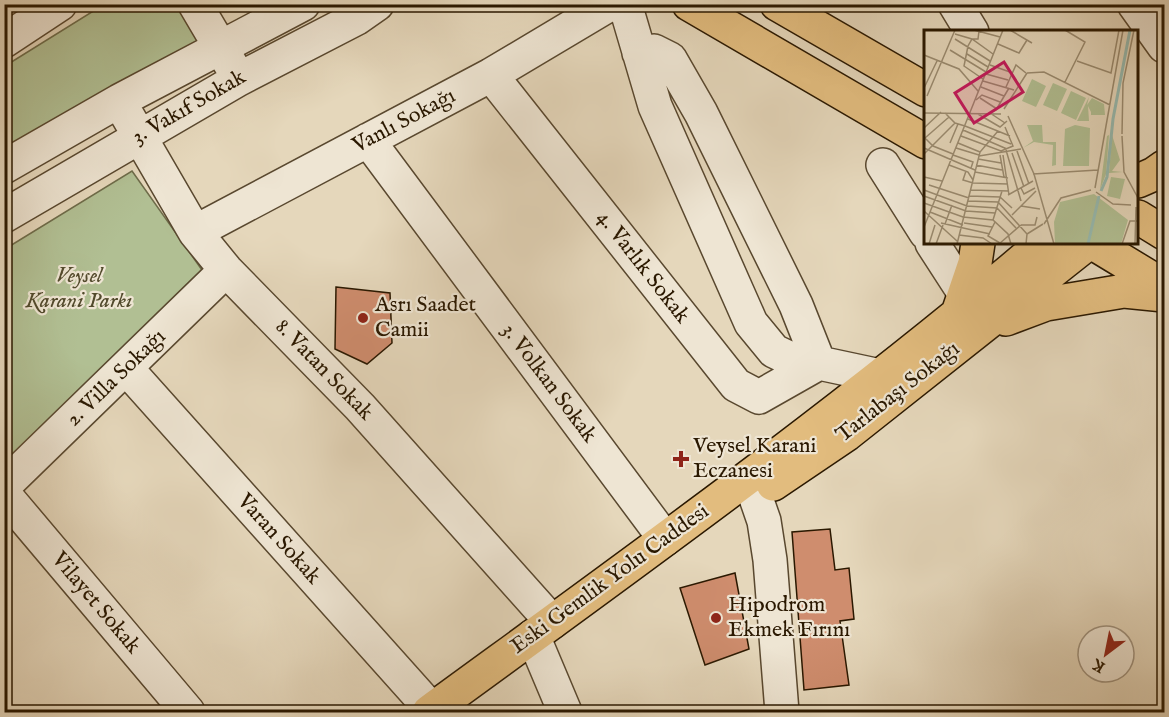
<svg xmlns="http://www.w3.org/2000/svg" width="1169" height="717" font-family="'IM FELL English',serif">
  <rect width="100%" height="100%" fill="#e5d7bb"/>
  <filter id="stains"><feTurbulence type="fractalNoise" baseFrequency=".00333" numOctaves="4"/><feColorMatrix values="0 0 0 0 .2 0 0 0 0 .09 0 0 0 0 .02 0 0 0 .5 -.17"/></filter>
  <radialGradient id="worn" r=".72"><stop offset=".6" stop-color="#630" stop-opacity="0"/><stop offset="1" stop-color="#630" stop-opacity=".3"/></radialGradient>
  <path fill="#b1bf93" stroke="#6e6c4a" stroke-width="1.5" d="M103,5H186L204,42L5,150V66Z
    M132,171L202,270L5,463V249Z"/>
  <path fill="#cf8d6e" stroke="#2a1800" stroke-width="1.5" d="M336,287L390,293L392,343L367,364L335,349Z
    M830,529L835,570L849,568L854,619L840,621L849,685L804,690L792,532Z
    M735,573L749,649L705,665L680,588Z"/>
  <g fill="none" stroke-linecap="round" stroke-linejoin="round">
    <defs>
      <path id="minor" d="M195,4L231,65
        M625,4L655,106L751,323L774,351L795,361L819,363L880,376
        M955,4L972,32
        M1134,4L1164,46
        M4,41L60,4
        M639,53L654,51L670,59L701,113L796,305L819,363
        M491,75L736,385L759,397L819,363
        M119,101L195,232L226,270L360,407L552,622
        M368,140L665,539
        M883,165L926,233
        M4,167L119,101L303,4
        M4,216L239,79L357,18L377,4
        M195,232L491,75L610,4
        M932,243L965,294
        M126,368L432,710
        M4,486L226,270
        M4,494L188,712
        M755,495L764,521L770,560L782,712
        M533,636L565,712"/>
      <path id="major" d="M689,4L926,142
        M777,4L926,90
        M1138,181L1154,174L1164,167
        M1138,217L1164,233
        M1093,243L1164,286
        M957,316L975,263L978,243
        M1006,319L1046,304L1124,291L1164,295
        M773,484L847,434L1088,243
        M429,712C637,560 847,410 1043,243"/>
    </defs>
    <use href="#minor" stroke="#59482f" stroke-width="36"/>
    <use href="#major" stroke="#2a1800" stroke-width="36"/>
    <use href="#minor" stroke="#eee5d3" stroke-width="33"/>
    <use href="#major" stroke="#e2bc7e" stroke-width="33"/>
  </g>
  <g fill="#8f2418" stroke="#eee5d3" stroke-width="2">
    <circle cx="363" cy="318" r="6"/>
    <path d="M678 450h6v6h6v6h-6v6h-6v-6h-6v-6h6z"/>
    <circle cx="716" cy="618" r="6"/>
  </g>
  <g text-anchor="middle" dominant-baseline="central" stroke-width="4.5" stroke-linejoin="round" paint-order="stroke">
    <g font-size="22" fill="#2a1800" stroke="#eee5d3">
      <text transform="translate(189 107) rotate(-30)">3. Vakıf Sokak</text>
      <text transform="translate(404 121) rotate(-28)">Vanlı Sokağı</text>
      <text transform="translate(643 267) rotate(52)">4. Varlık Sokak</text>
      <text transform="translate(324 370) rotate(46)">8. Vatan Sokak</text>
      <text transform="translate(116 378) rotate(-44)">2. Villa Sokağı</text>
      <text transform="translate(549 383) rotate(53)">3. Volkan Sokak</text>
      <text transform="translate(898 392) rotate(-38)">Tarlabaşı Sokağı</text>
      <text transform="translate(279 539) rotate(48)">Varan Sokak</text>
      <text transform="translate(610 579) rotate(-36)">Eski Gemlik Yolu Caddesi</text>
      <text transform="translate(96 603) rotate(50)">Vilayet Sokak</text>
    </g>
    <g font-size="22" font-style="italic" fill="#524a2c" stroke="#eee5d3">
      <text x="79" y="276">Veysel<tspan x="79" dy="25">Karani Parkı</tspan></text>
    </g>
    <g font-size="22" fill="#2a1800" stroke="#eee5d3" text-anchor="start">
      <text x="375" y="305">Asrı Saadet<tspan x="375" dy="25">Camii</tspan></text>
      <text x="693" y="446">Veysel Karani<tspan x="693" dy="25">Eczanesi</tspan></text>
      <text x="728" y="605">Hipodrom<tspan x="728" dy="25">Ekmek Fırını</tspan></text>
    </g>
  </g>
  <g transform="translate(924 30)">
    <rect width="214" height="214" fill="#e5d7bb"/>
    <path d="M108,49L122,56L112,77L98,71ZM129,53L143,59L133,81L119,75ZM147,61L162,68L152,90L137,83ZM165,67L163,75L168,68L180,74L181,85H167V82L164,76L165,91H153ZM103,95H118L119,112H132V135L128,136L129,115L110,112L99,118L109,111ZM151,95L166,98L165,136H139L141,99ZM185,105L182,144L176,160L183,106ZM188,105L196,130L188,141L199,142L185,143ZM187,147L201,149L196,169L183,166ZM170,164L204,190L197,214H131L130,192L136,172Z" fill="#b1bf93"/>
    <path fill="none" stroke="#96bab0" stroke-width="3" d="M177,161L183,147L189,89L206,0M164,214L175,166"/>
    <path fill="none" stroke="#9a8b70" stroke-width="1.5" d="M50,0L76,7M86,0L108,13M141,0L161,12L141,52M55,1L54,9H48L44,16L40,36L59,49M31,4L48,9L69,24M31,9L66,31M74,14L95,23L103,10M26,20L62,42M43,24L64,37M0,25L35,39L54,61M153,31L187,43L195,0M66,35L86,42M103,43L120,42L186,75M62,44L84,50M59,51L90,60M57,57L80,66M82,57L92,35L102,43M0,58L13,31M3,66L31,0M56,68L73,79M52,70L58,65L76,72M80,79L103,43M72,80L85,58M0,83L77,84M21,83L31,93L41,96M66,83L81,93M54,84L76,97L83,91M84,86L110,144L130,214M44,89L86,106M41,96L87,114M0,98L17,82M39,100L83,119M198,104L199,53L210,0M37,106L77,121L89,116L81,97M198,106L200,142L214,168M0,107L9,116L29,124M1,108L25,87M26,113L34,94M34,113L56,122M0,118L51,140M32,118L55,125M82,120L97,171M93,121L105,154M88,123L100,157M0,124L31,93M29,125L49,132L47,138M76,125L80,147M79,125L85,165M55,126L97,119M54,129L77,133M25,135L44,142L49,150M52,135L78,140M42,141L39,150L49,153L84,154M51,142L84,148M109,144L174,140M0,147L18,151M5,155L45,168M97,158L100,164L111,158M171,158L199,0M0,160L43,176L73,178L92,198M47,160L85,161M172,162L189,174L207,175M84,165L109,151M0,166L42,181L71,183M45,166L76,167L88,178M44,171L74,172L103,204L102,214M0,173L39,187L69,190L84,204L87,214M97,176L116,179M0,181L33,211M6,182L39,195M88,185L112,161M69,190L78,161M71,192L64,206L76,213M17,193L66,204M40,193L68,197M21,194L28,175M120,194L137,168L167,160M97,195H111L113,187M0,197L79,0M103,204L119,194M35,205L59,208L68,214M5,214L11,195M12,214L19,195M33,214L56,122L74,101M75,214L97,195M198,214L206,191H213M211,214L212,177"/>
    <path fill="#c2185b" fill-opacity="0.15" stroke="#c2185b" stroke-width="3" d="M80,32L99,62L50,93L31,63Z"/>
    <rect width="214" height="214" fill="none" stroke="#2a1800" stroke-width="3"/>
  </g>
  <rect width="1169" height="717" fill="none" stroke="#e5d7bb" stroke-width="24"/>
  <rect x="6" y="6" width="1157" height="705" fill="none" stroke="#2a1800" stroke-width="3"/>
  <rect x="12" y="12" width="1145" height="693" fill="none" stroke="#2a1800" stroke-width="1.5"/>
  <g transform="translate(1106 654) rotate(212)"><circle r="28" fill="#eee5d3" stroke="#a0937f" stroke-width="1.5"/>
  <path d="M0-4.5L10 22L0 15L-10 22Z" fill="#8f2418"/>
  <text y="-9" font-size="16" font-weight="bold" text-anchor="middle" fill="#2a1800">K</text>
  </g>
  <rect width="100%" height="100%" filter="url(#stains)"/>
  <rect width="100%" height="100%" fill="url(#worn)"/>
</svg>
